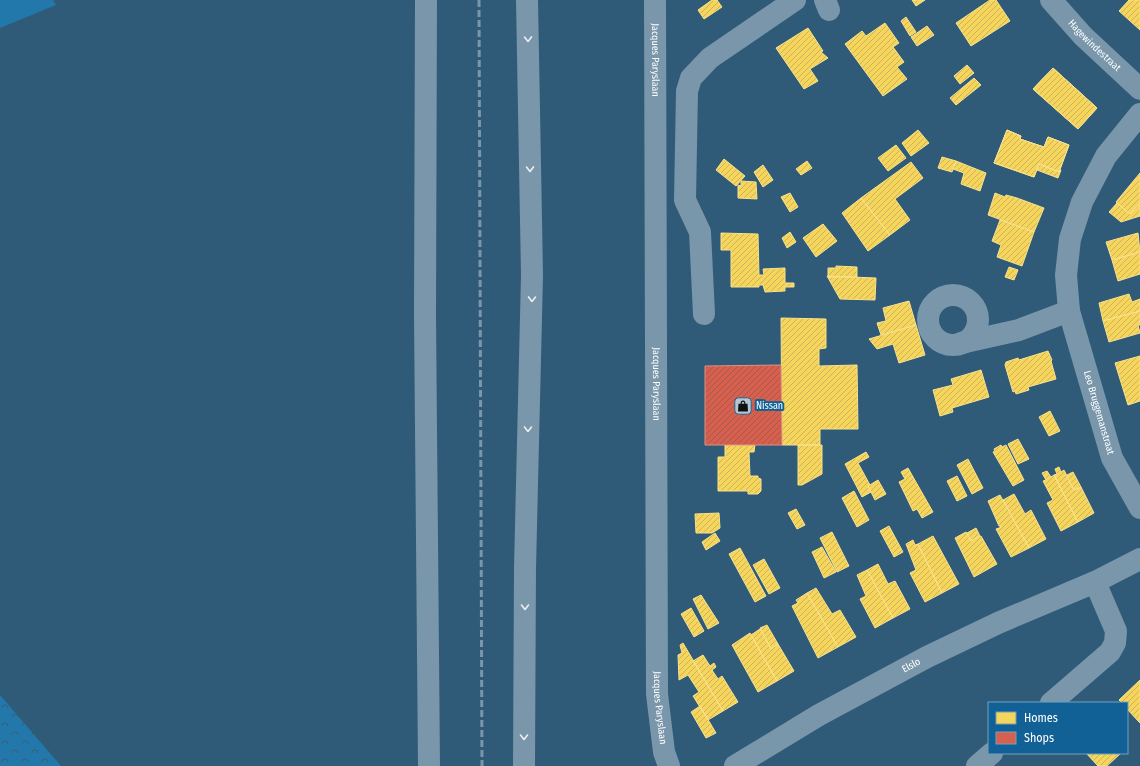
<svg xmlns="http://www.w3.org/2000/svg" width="1140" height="766" font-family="'Fira Sans Condensed',sans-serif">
  <defs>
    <pattern id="forest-crowns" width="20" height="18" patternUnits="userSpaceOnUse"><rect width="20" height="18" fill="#2277ab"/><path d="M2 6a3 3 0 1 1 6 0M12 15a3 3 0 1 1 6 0" fill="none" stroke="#395f77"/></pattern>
    <pattern id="homes-hatch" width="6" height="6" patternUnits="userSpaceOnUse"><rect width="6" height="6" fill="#f6d55c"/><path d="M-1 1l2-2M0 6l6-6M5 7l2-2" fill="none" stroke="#ccb358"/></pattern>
    <pattern id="shops-hatch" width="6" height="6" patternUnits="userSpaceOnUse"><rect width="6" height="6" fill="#d6604d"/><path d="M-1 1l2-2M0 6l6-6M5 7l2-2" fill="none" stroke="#a6594d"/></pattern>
  </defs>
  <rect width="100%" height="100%" fill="#2f5b78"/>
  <path fill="#2277ab" d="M0,0H53L56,5L0,28Z"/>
  <path fill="url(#forest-crowns)" d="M0,695L61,766H0Z"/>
  <path fill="url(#homes-hatch)" stroke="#f9e28d" d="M712,0H717L722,7L704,19L698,10Z
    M912,0H925L916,6Z
    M990,0H996L1010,21L971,46L956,23Z
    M1129,0H1140V30L1119,11Z
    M906,17L916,32L910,36L901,21Z
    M885,23L899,43L893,47L904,62L897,67L907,79L883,96L845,44L862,31L866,36Z
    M927,26L934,35L917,46L911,37Z
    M808,28L823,51L821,52L828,58L810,69L818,81L804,89L776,48Z
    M967,65L974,73L960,84L954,76Z
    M1053,68L1097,108L1078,129L1033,89Z
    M1053,68L1097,108L1078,129L1033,89Z
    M974,78L981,85L956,105L950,98Z
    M918,130L929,143L911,156L902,143Z
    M1007,130L1021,136L1020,139L1044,147L1048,137L1069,145L1059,172L1039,164L1034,177L994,163Z
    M1007,130L1021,136L1020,139L1044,147L1048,137L1069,145L1059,172L1039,164L1034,177L994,163Z
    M896,145L906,158L888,171L878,158Z
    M942,157L956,161L952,172L938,168Z
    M724,159L745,176L736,186L716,170Z
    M807,161L812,168L801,175L796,169Z
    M956,161L986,173L980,191L961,184L964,173L953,169Z
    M911,162L923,178L895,199L910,220L890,235L861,198Z
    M1039,164L1059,172L1061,170L1058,178L1037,170Z
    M763,165L773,180L763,187L754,172Z
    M1140,173V206L1138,205L1130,214L1116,202Z
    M741,181L756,182L757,199L738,198V185L741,186Z
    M790,193L798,207L790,212L781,197Z
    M995,193L1005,197L1006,195L1017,198L1044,208L1034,232L988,215Z
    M861,198L890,235L868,251L842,213Z
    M1117,203L1130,214L1138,205L1140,206V216L1121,222L1109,212Z
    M1000,220L1034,232L1022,266L997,257L1001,245L992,241Z
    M823,224L837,241L816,257L803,238Z
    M790,232L796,242L787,248L782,238Z
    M721,233L758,234L759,275H764L763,269L785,268V283H794V287H785V291L765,292L763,285H759V287H731V250H721Z
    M1138,233L1140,252L1112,260L1106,242Z
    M1140,252V274L1118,281L1112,260Z
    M836,266L857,267V277H828V268H836Z
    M1009,267L1018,270L1014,280L1005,277Z
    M827,276L876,278L875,300L840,299Z
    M1129,294L1132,302L1140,299V311L1103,321L1099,303Z
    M909,301L916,325L881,335L877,323L886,321L883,308Z
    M1140,311V325H1138L1140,333L1109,342L1103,321Z
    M781,318L826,319V348L819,349V366L857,365L858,429H820V445H782Z
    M916,325L925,355L899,363L893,344L877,349L869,339Z
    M1048,351L1052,360L1051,361L1056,379L1028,387L1029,390L1016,394L1015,391L1013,392L1005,365L1006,362L1018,358L1019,360Z
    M1140,356V401L1128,405L1115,363Z
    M981,370L989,397L952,408L953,412L940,416L933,390L953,385L951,379Z
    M1050,411L1060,431L1049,436L1039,417Z
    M1018,439L1029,459L1018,464L1008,444Z
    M725,445H755L754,452H749L750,476H758V478L761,479V491L758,494H748V491H718V457H725Z
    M798,445H822V474L802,485H798Z
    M1001,445L1002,447L1006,445L1024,480L1013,486L993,452L995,451L994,449Z
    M866,452L869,457L858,463L870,485L868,486L871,492L862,497L845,464Z
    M968,459L983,488L972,494L957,465Z
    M1059,467L1061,472L1064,470L1074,490L1081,487L1094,513L1078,522L1054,475L1057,474L1055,469Z
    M908,468L933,512L922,518L917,509L913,511L899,482L905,479L901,472Z
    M1047,471L1051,477L1054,475L1078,522L1061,531L1047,503L1053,500L1043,481L1046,480L1042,473Z
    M1073,472L1081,487L1074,490L1067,475Z
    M957,476L967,496L957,501L947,481Z
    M878,480L886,494L875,500L868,486Z
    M854,491L869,520L857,527L842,498Z
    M1014,494L1025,514L1031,510L1046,539L1029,548L1003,500Z
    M1000,495L1029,548L1011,557L996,529L1002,527L999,526L988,501Z
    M796,509L805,525L797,529L788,513Z
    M719,513L720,528L712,533H696L695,514Z
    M889,526L903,552L894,557L880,531Z
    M976,528L980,536L971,541L967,533Z
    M832,532L849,566L837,572L820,538Z
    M966,532L971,541L981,536L997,564L974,577L955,538Z
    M715,533L720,541L706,550L702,542Z
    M933,536L959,584L942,593L918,544Z
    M913,540L915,545L918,544L942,593L925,602L910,573L916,570L906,544Z
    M822,547L836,572L824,578L812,552Z
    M740,548L766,596L755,602L729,554Z
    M764,559L780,588L769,594L753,565Z
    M878,564L888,584L895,581L910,609L893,618L867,570Z
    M867,570L893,618L875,628L860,599L866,596L857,575Z
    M816,588L832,614L840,610L856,637L838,647L807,593Z
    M807,593L838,647L818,658L792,606L798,603L796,600Z
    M701,595L719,623L708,629L693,599Z
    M691,608L704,631L694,637L681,614Z
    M767,625L778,644L771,649L760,628Z
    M760,629L771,649L778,644L794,671L777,681L751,635Z
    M750,633L777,681L758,692L732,645Z
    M683,643L723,711L708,720L693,696L699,692L688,675L679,680L678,655L682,653L680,645Z
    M703,655L710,666L714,663L716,667L712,670L718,679L722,676L738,702L723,711L693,661Z
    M1140,680V723L1127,709V703H1122L1119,700Z
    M700,706L716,733L706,738L691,712Z
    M1086,753H1121L1107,766H1098Z"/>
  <path fill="url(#shops-hatch)" stroke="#e29082" d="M781,365L782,445H705V366Z"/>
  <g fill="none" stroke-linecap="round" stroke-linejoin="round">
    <g stroke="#7996ab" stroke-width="22">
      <path d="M426,0L425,315L429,766"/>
      <path d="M825,0L829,10"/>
      <path id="s1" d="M1051,0L1083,36L1140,89"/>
      <path id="s2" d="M1140,114L1106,156L1082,202L1070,239L1066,275L1069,311L1112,458L1140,508"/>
      <circle cx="953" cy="320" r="25"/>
      <path d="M704,314L700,232L685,200L687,91L691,78L710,58L795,0"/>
      <path d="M961,343L1019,330L1069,311"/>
      <path d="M1051,703L1110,652L1115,643L1116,631L1095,582"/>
      <path id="s3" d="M735,766L819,715L927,657L998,623L1095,582L1140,559"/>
      <path d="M977,766L992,753"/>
    </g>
    <g stroke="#7a96aa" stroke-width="22">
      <path id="s4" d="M655,0L657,694L664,752L669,766"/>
      <path d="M524,766L525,568L532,275L527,0"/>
    </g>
    <path stroke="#7a96aa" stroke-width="3" stroke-dasharray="7 3" stroke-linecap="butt" d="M479,0L482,766"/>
  </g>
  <defs><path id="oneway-chevron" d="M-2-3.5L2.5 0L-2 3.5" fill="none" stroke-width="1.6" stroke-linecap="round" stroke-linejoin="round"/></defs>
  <g stroke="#ebeff2">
    <use href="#oneway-chevron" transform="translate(528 39) rotate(89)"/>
    <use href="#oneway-chevron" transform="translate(530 169) rotate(89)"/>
    <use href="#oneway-chevron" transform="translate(532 299) rotate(91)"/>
    <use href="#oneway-chevron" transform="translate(528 429) rotate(91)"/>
    <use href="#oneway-chevron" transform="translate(525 607) rotate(90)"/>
    <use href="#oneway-chevron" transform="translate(524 737) rotate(90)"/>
  </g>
  <defs>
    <symbol id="shop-square" viewBox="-11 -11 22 22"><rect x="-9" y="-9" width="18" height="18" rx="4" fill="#b6c6d0" stroke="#116196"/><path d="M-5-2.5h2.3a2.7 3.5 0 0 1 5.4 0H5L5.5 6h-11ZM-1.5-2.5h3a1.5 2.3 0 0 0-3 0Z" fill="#111"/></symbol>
  </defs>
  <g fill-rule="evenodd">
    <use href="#shop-square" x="733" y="396" width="20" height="20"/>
  </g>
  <g text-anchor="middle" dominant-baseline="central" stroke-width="4" stroke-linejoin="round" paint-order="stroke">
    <g font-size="10" fill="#fff" stroke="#116196">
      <text stroke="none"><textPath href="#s1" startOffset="63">Hagewindestraat</textPath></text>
      <text stroke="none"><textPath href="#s4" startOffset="60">Jacques Paryslaan</textPath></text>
      <text stroke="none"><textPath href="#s4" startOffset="384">Jacques Paryslaan</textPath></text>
      <text stroke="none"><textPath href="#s2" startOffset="323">Leo Bruggemanstraat</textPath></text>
      <text stroke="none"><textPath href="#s3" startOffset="203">Elslo</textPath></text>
      <text stroke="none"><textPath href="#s4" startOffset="708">Jacques Paryslaan</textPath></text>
    </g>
    <g font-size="10" fill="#fff" stroke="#116196" text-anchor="start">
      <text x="756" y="406">Nissan</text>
    </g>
  </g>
  <rect x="988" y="702" width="140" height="52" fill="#116196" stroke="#70a0c0"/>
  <rect x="996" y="712" width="20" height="12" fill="#f6d55c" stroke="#70a0c0"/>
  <text x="1024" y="722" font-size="12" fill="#ffffff">Homes</text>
  <rect x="996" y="732" width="20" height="12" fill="#d6604d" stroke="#70a0c0"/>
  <text x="1024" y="742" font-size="12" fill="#ffffff">Shops</text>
</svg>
